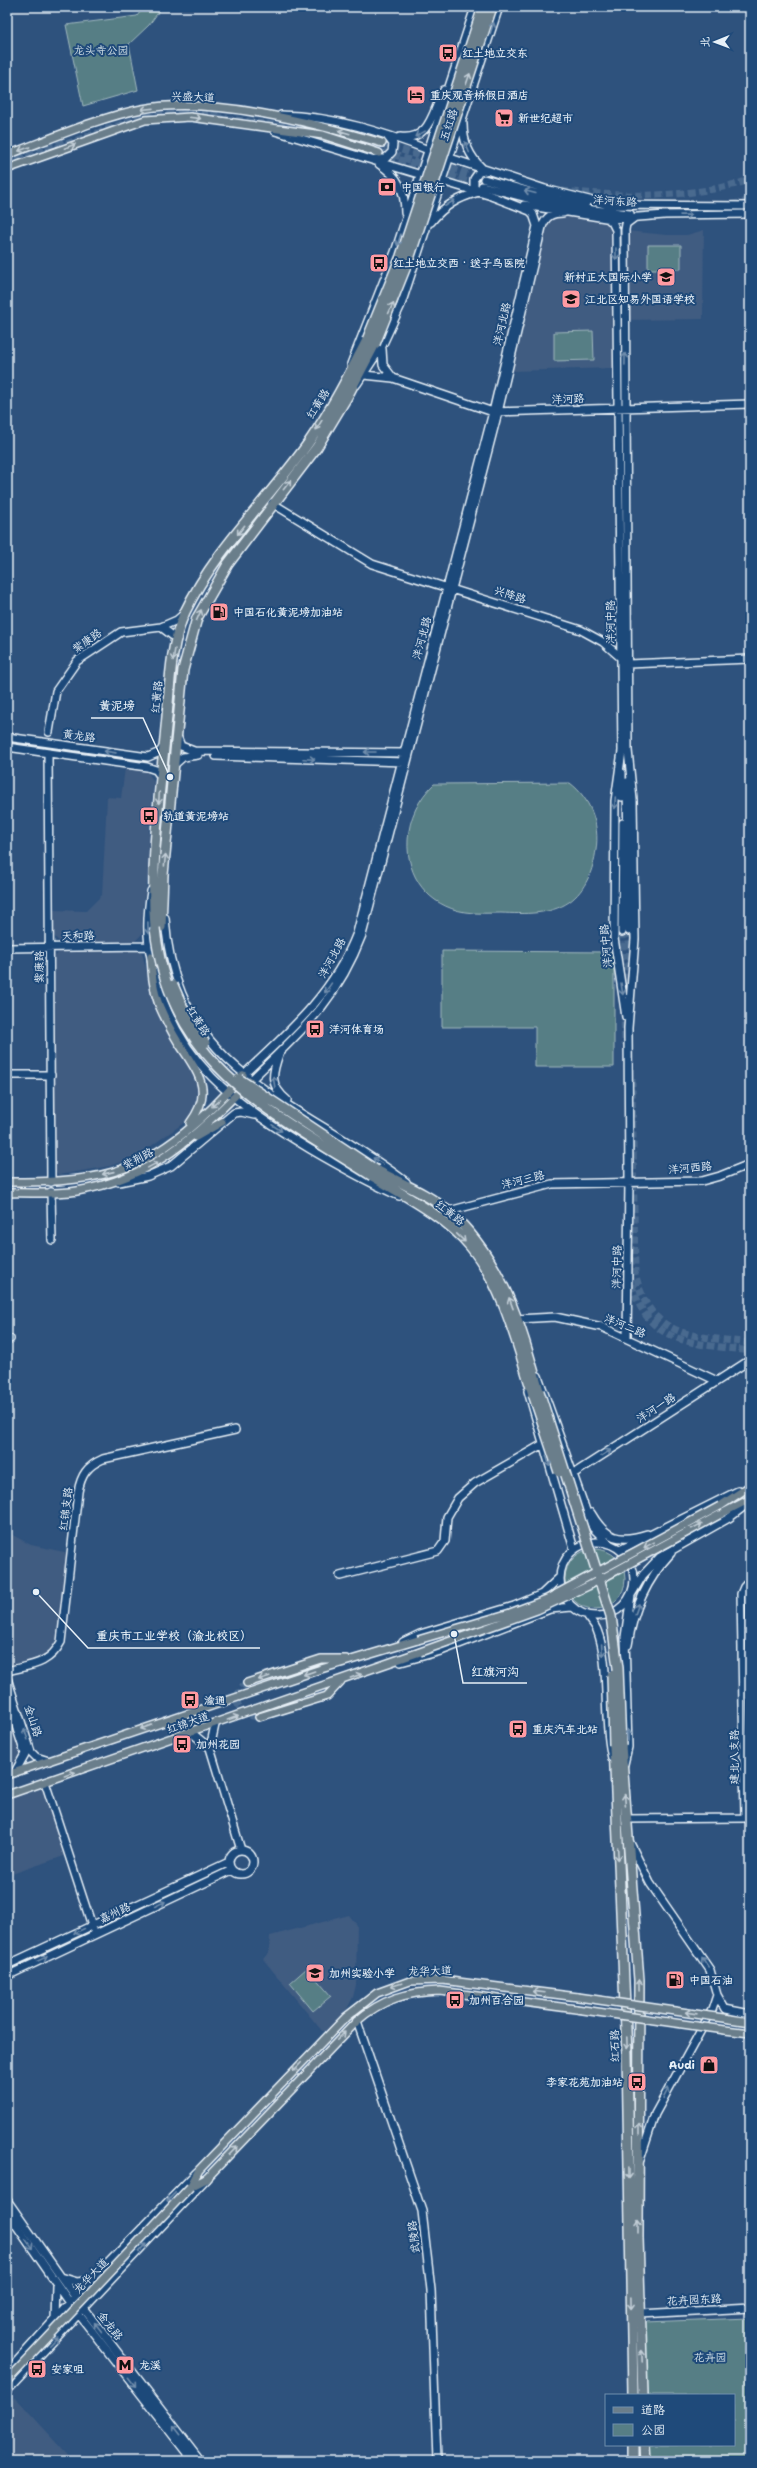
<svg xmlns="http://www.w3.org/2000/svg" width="757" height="2468" font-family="'Shantell Sans','LXGW WenKai TC',sans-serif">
  <rect width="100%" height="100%" fill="#2e527d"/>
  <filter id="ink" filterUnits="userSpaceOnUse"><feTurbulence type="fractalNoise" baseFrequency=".025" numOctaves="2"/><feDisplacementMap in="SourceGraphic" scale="8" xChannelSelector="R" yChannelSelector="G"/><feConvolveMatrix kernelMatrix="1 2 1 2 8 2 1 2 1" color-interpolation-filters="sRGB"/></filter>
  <g filter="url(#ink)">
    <path fill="#3f5b81" d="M558,215L606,222L613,228L615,368L512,371L544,227L549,218Z
      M704,230L703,319L628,320L627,231L667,235H687Z
      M125,768L147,771L154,782L149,832L152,852L143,906L142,934L135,941L60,942L54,936V910L86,911L102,895L107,797L121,798Z
      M138,949L142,953L156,1008L174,1041L194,1072L198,1083L195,1111L188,1120L137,1156L110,1166L59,1175L55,1171V956L61,951Z
      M7,1532L31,1545L69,1553L58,1642L53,1652L44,1658L8,1668Z
      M7,1710L20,1752L18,1759L7,1769Z
      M43,1788L67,1855L12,1874L7,1860V1800Z
      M349,1915L357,1925L356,1985L353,1997L347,2009L327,2031H322L263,1959L269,1952L270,1936Z
      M15,2397L74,2461H7V2405Z"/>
    <path fill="#577e85" stroke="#a0b8be" d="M144,7H162L149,25L129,44L138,90L83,106L66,25L137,16Z
      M648,245H681V269H648Z
      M593,331L594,360L554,361V332Z
      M570,783C590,798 600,824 596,850C593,870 586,890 569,902C550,915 524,914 501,913C490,913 477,914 465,912C428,906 406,876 408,840C409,818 419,798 434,784Z
      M442,951L614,952V1067H535V1027H442Z
      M565 1579a30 30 0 1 1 60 0a30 30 0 1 1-60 0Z
      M307,1968L331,1996L313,2011L290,1983Z
      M750,2318V2461H650V2445H734V2395H648L645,2322Z"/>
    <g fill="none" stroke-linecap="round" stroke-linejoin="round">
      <path stroke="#4a6a8f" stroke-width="7" stroke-dasharray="7 3.5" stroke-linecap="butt" d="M180,110L222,114
        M215,117L303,129
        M350,137L380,147
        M373,148L428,166
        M7,160L66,138
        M7,165L145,116L186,114
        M439,170L489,185
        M562,191C625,197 689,199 750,180
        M732,204L750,201
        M607,208L648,211L702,208
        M629,931L630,972
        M622,932L624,985
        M624,1012L625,1045
        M632,1079L635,1272C650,1340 692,1335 750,1343
        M629,1274C645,1346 688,1342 750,1351"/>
      <path stroke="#4a6a8f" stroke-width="7" stroke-dasharray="7 3.5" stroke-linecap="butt" d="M382,143L431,160
        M379,153L428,169
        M441,164L484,179
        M440,173L482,186
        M247,1683C229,1697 237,1716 259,1717"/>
      <defs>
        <path id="secondary" d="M281,115C333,116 383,132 431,151
          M463,124C463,142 469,156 482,168
          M275,131L495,197
          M400,137C431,141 432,111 444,90
          M447,157L545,189L613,206
          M376,159H385L392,152L393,144L387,136
          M379,164C398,176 405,190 405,213
          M484,179L560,200L586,203
          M482,186L558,206L630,214
          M524,205L612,219L665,215
          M608,205L750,206
          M661,215L750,214
          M607,218L612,222L616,230L622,751L615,801L614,938L626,1017
          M431,222C445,205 458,198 479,192L474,186V179L479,172L485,171
          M351,364L395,252L475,7
          M364,375L393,378L383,365L382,349
          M393,378L493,412L750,404
          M357,384L382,346L401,305L499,7
          M272,503L372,564L581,630L603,642L628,664L750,659
          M177,639L161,627L177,620L184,614
          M49,732L56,691L77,661L121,632L161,627
          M177,736L181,746L194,751L407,753
          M7,737L148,757L160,752L164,746
          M7,747L147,767L156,770L161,777
          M48,753L51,1182
          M216,756L404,762
          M175,764L183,757L198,755
          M622,773V797
          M627,782L629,931
          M151,891C147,915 146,939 152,962
          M165,918C175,1076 301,1100 406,1182
          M622,932L623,823
          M7,948L148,946
          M155,972C176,1062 235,1104 310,1149C339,1166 368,1182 399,1196
          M279,1054C272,1074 269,1085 287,1100
          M7,1075H51
          M243,1075C289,1032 334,993 357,933L493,412L537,226L533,214L530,211L491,196
          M250,1081C301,1031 336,1003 362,935L498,412L542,227C546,216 552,213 563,213
          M119,1182L148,1176L171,1166L234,1113L241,1112L254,1115
          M51,1192L52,1240
          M449,1211L552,1184L702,1181L720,1176L750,1164
          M517,1319L555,1317L602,1327L717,1381
          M627,1338L629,1182L628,1028L635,939L633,800L628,750L625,230L626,224L634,218
          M7,1339H10
          M538,1376L589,1519L593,1528L607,1542
          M528,1391L574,1549
          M573,1474L750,1360
          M591,1513C606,1539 619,1543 647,1534
          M560 1579a37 37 0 1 1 74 0a37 37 0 1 1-74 0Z
          M620,1550L738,1491
          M340,1576L438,1551L445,1541L447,1517L458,1498L475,1483L543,1444
          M587,1615C590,1620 595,1625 597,1630C611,1665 602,1718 612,1758
          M403,1642L420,1634L514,1606L542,1594L560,1577
          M628,1645C633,1609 647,1579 671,1553
          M401,1662L441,1651L550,1609L572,1607
          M7,1671C30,1665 49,1665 61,1642L78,1492C81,1475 87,1466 103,1459L235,1430
          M7,1678L31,1752L36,1757L49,1761
          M7,1698L25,1754L15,1772
          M192,1733L210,1748L241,1850
          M210,1748L215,1725
          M624,1764L628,1747L625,1637L631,1595L643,1575L660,1557L729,1518L750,1502
          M45,1782L93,1929
          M626,1819L745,1818L741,1594L744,1587L750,1580
          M630,1843L650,1883L710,1970L717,1995L712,2010L655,2114L640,2160
          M229 1862a12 12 0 1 1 24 0a12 12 0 1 1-24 0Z
          M7,1965L229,1862
          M7,1976L232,1870
          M717,1995L725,2009L750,2014
          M357,2021L422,2211L431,2290L437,2461
          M7,2200L75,2297L201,2461
          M7,2212L70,2303L193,2461
          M61,2277L77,2282L92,2280
          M640,2314L750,2308
          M55,2320L56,2285
          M7,2372L75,2297L197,2172
          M7,2390L206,2179"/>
        <path id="primary" d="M7,155C48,140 100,117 142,109C212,96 314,123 382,143
          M7,169L145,120L190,117L323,135L379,153
          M151,957C152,974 153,989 159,1005C166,1021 174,1037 184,1051C201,1077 212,1094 190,1123
          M196,1137L222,1122
          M7,1182C43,1182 78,1182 113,1172C165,1157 209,1114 243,1075
          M7,1193C30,1192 54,1195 77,1191C155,1178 197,1134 250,1081
          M720,1506L750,1486
          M719,1515L750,1499
          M247,1683L321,1659H346
          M259,1717L327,1696L341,1681
          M7,1775L321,1669L418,1640
          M7,1795L420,1652
          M730,2019L750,2022
          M725,2030L750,2033
          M190,2187L199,2170L346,2017L377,1993L410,1981L442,1980L578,1997
          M190,2187L206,2179L357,2021C382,1999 407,1992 440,1991L576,2009"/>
        <path id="highway" d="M161,927L163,875L183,670L197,618L228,564L317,447L347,397L375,344
          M155,928C150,861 160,794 166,727C170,690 169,647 185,612C215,549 269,499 309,442C331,410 349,375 367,340
          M376,1170C400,1183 429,1194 449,1212C502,1258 521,1326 539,1391
          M372,1176C405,1196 445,1216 470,1246C504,1287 517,1345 533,1394
          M614,1745L627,2054L633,2395
          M621,1746L639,1980L638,2238L643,2395
          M634,2445V2461
          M645,2445L646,2461"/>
      </defs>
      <use href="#secondary" stroke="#e8f1f8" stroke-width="10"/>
      <use href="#primary" stroke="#e8f1f8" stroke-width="10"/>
      <use href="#highway" stroke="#e8f1f8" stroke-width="12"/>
      <use href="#secondary" stroke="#1f4a7a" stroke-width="7"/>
      <use href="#primary" stroke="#6b7e8b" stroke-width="7"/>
      <use href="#highway" stroke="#6b7e8b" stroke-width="9"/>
      <defs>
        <path id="primary-bridge" d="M418,1640L510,1613L547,1599L720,1506
          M420,1652L537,1610L588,1586L719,1515
          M578,1997L730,2019
          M576,2009L725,2030
          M7,2381L190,2187"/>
        <path id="highway-bridge" d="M367,340L401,256L483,7
          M375,344L409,259L492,7
          M155,928C169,1064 268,1110 372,1176
          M173,985L187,1017L205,1043
          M239,1079L376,1170
          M539,1391L611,1616L618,1668L621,1746
          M533,1394L559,1472
          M612,1675L614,1745"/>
      </defs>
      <use href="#primary-bridge" stroke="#e8f1f8" stroke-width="10" stroke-linecap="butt"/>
      <use href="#highway-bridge" stroke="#e8f1f8" stroke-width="12" stroke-linecap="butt"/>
      <use href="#primary-bridge" stroke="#6b7e8b" stroke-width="7"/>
      <use href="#highway-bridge" stroke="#6b7e8b" stroke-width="9"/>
    </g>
    <defs><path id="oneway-shaft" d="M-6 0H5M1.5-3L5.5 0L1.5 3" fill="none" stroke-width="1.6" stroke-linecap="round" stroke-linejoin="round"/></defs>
    <g stroke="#6f8dac">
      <use href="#oneway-shaft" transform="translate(492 28) rotate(-72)"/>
      <use href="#oneway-shaft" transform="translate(420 134) rotate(151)"/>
      <use href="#oneway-shaft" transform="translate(467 147) rotate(-112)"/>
      <use href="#oneway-shaft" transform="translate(530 192) rotate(-165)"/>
      <use href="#oneway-shaft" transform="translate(450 203) rotate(-33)"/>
      <use href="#oneway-shaft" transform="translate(686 215) rotate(-1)"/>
      <use href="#oneway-shaft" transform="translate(399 240) rotate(107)"/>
      <use href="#oneway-shaft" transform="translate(616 254) rotate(89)"/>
      <use href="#oneway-shaft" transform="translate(625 359) rotate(-89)"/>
      <use href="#oneway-shaft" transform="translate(110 752) rotate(-172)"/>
      <use href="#oneway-shaft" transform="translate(370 752) rotate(-180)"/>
      <use href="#oneway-shaft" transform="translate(309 759) rotate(2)"/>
      <use href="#oneway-shaft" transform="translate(615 803) rotate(93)"/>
      <use href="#oneway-shaft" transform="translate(148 928) rotate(89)"/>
      <use href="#oneway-shaft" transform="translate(328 988) rotate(125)"/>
      <use href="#oneway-shaft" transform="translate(622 989) rotate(81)"/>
      <use href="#oneway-shaft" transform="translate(274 1082) rotate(-99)"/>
      <use href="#oneway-shaft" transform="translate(277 1128) rotate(33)"/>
      <use href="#oneway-shaft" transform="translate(378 1161) rotate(-148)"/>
      <use href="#oneway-shaft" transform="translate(606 1453) rotate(-33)"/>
      <use href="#oneway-shaft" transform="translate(548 1461) rotate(74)"/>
      <use href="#oneway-shaft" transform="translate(637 1609) rotate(-70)"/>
      <use href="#oneway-shaft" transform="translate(602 1650) rotate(86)"/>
      <use href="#oneway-shaft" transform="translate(26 1734) rotate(-108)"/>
      <use href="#oneway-shaft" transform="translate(628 1735) rotate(-91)"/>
      <use href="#oneway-shaft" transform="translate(160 1904) rotate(-25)"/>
      <use href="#oneway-shaft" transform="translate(79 1931) rotate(155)"/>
      <use href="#oneway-shaft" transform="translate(42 1959) rotate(-25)"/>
      <use href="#oneway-shaft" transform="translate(705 1962) rotate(-123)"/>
      <use href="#oneway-shaft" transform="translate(666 2093) rotate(-62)"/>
      <use href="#oneway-shaft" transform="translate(171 2197) rotate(134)"/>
      <use href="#oneway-shaft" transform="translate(29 2244) rotate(55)"/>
      <use href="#oneway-shaft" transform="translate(143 2248) rotate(-47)"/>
      <use href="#oneway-shaft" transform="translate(98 2327) rotate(-128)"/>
      <use href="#oneway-shaft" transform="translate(54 2342) rotate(-46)"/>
      <use href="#oneway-shaft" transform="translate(132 2382) rotate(52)"/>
      <use href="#oneway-shaft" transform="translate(177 2430) rotate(-128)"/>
    </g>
    <g stroke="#c2ced7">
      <use href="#oneway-shaft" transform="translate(468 79) rotate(-71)"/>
      <use href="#oneway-shaft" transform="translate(147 109) rotate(174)"/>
      <use href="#oneway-shaft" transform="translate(195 118) rotate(7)"/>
      <use href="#oneway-shaft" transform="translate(344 132) rotate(-164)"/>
      <use href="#oneway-shaft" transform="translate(70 146) rotate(-21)"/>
      <use href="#oneway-shaft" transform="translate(24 149) rotate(160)"/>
      <use href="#oneway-shaft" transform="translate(391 308) rotate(-66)"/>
      <use href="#oneway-shaft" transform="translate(319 425) rotate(122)"/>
      <use href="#oneway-shaft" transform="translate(287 485) rotate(-52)"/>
      <use href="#oneway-shaft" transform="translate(241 530) rotate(128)"/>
      <use href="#oneway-shaft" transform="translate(199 615) rotate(-66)"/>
      <use href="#oneway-shaft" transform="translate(174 655) rotate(99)"/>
      <use href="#oneway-shaft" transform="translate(159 798) rotate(94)"/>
      <use href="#oneway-shaft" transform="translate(165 860) rotate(-84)"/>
      <use href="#oneway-shaft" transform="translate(216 1103) rotate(138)"/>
      <use href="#oneway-shaft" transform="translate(153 1165) rotate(-29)"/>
      <use href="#oneway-shaft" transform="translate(108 1173) rotate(167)"/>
      <use href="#oneway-shaft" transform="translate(461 1238) rotate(44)"/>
      <use href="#oneway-shaft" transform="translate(511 1303) rotate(-110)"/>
      <use href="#oneway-shaft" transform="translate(697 1526) rotate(-28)"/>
      <use href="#oneway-shaft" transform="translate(649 1545) rotate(151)"/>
      <use href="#oneway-shaft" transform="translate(309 1673) rotate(161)"/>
      <use href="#oneway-shaft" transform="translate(356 1676) rotate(-19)"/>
      <use href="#oneway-shaft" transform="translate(264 1678) rotate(162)"/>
      <use href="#oneway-shaft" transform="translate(233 1718) rotate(-19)"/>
      <use href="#oneway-shaft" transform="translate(146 1727) rotate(161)"/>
      <use href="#oneway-shaft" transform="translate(70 1774) rotate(-19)"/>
      <use href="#oneway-shaft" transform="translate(625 1800) rotate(-94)"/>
      <use href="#oneway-shaft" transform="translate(618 1854) rotate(87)"/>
      <use href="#oneway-shaft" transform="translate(396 1985) rotate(162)"/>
      <use href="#oneway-shaft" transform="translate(639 1985) rotate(-91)"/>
      <use href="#oneway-shaft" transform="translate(539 1992) rotate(-173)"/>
      <use href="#oneway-shaft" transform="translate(691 2013) rotate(-172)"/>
      <use href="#oneway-shaft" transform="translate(341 2036) rotate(-45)"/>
      <use href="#oneway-shaft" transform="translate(627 2043) rotate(88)"/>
      <use href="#oneway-shaft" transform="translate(297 2067) rotate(134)"/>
      <use href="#oneway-shaft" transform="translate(639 2129) rotate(-90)"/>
      <use href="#oneway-shaft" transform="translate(233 2151) rotate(-46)"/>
      <use href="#oneway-shaft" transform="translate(629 2173) rotate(89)"/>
      <use href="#oneway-shaft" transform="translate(638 2226) rotate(-90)"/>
      <use href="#oneway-shaft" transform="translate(631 2303) rotate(89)"/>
      <use href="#oneway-shaft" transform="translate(642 2356) rotate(-92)"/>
    </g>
  </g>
  <defs>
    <symbol id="bus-square" viewBox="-11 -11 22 22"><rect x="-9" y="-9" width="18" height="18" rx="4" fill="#ff9aa2" stroke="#1f4a7a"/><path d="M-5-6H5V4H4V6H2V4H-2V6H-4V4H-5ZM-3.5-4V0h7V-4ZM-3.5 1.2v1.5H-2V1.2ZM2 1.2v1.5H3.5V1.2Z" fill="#111"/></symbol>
    <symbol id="hotel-square" viewBox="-11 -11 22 22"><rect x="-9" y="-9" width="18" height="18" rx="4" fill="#ff9aa2" stroke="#1f4a7a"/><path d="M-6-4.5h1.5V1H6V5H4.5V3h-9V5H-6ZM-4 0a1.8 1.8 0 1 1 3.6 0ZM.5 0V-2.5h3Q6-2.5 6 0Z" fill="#111"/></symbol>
    <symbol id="supermarket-square" viewBox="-11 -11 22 22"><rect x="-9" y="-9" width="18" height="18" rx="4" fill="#ff9aa2" stroke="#1f4a7a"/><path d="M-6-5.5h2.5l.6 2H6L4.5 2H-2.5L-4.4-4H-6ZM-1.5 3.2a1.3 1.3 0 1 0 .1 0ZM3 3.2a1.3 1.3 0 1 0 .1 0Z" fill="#111"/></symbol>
    <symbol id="bank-square" viewBox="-11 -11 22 22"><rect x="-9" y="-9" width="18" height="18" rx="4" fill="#ff9aa2" stroke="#1f4a7a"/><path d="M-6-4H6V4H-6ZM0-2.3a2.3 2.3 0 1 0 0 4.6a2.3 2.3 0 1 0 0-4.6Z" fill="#111"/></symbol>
    <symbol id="school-square" viewBox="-11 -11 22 22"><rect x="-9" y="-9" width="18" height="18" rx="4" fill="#ff9aa2" stroke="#1f4a7a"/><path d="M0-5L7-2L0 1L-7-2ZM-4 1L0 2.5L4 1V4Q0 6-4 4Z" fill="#111"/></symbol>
    <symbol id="fuel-square" viewBox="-11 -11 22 22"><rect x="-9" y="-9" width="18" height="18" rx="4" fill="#ff9aa2" stroke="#1f4a7a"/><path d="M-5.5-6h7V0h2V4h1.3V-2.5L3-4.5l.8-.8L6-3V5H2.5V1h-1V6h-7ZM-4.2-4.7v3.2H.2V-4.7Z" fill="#111"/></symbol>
    <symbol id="shop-square" viewBox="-11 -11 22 22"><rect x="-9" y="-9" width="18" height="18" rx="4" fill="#ff9aa2" stroke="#1f4a7a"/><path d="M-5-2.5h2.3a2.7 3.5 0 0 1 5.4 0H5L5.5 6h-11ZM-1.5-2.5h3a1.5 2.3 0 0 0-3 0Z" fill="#111"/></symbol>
    <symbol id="metro-square" viewBox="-11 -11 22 22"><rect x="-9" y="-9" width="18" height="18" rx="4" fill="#ff9aa2" stroke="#1f4a7a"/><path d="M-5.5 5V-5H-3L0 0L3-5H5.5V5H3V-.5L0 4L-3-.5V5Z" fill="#111"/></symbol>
  </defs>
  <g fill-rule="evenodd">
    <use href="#bus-square" x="437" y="42" width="22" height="22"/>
    <use href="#hotel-square" x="405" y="84" width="22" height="22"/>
    <use href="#supermarket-square" x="493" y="107" width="22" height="22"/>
    <use href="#bank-square" x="376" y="176" width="22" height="22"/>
    <use href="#bus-square" x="368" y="252" width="22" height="22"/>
    <use href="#school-square" x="655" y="266" width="22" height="22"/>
    <use href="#school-square" x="560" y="288" width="22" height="22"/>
    <use href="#fuel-square" x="208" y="601" width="22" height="22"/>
    <use href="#bus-square" x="138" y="805" width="22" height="22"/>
    <use href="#bus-square" x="304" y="1018" width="22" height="22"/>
    <use href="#bus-square" x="179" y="1689" width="22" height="22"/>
    <use href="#bus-square" x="507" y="1718" width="22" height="22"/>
    <use href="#bus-square" x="171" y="1733" width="22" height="22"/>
    <use href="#school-square" x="304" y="1962" width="22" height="22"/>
    <use href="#fuel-square" x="664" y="1969" width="22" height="22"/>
    <use href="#bus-square" x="444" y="1989" width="22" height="22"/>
    <use href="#shop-square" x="698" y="2054" width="22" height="22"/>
    <use href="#bus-square" x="626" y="2071" width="22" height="22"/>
    <use href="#metro-square" x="114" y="2354" width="22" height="22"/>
    <use href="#bus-square" x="26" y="2358" width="22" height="22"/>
  </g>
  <g text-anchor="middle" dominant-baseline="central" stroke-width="4" stroke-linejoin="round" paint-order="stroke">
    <g font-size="11" fill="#d2e0e7" stroke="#1f4a7a">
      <text x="101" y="50">龙头寺公园</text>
      <text x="710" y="2357">花卉园</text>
    </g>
    <g font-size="11" font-weight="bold" fill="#e8f1f8" stroke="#1f4a7a" text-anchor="start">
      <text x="462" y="53">红土地立交东</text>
      <text x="430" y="95">重庆观音桥假日酒店</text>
      <text x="518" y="118">新世纪超市</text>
      <text x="401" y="187">中国银行</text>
      <text x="393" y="263">红土地立交西‧送子鸟医院</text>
      <text x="652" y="277" text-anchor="end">新村正大国际小学</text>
      <text x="585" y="299">江北区知易外国语学校</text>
      <text x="233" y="612">中国石化黄泥塝加油站</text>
      <text x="163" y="816">轨道黄泥塝站</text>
      <text x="329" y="1029">洋河体育场</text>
      <text x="204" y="1700">渝通</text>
      <text x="532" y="1729">重庆汽车北站</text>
      <text x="196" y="1744">加州花园</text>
      <text x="329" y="1973">加州实验小学</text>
      <text x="689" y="1980">中国石油</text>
      <text x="469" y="2000">加州百合园</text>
      <text x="695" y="2065" text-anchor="end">Audi</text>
      <text x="623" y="2082" text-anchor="end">李家花苑加油站</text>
      <text x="139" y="2365">龙溪</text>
      <text x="51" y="2369">安家咀</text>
    </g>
    <g font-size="11" fill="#e8f1f8" stroke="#1f4a7a">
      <text transform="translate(193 97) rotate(2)">兴盛大道</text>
      <text transform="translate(449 125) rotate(-72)">五红路</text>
      <text transform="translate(615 201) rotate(4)">洋河东路</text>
      <text transform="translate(502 324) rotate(-77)">洋河北路</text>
      <text transform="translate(568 399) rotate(-2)">洋河路</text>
      <text transform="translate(318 404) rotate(-58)">红黄路</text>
      <text transform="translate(510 595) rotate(18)">兴降路</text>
      <text transform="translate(610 622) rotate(-90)">洋河中路</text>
      <text transform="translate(422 638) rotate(-75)">洋河北路</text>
      <text transform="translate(87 641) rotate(-35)">紫康路</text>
      <text transform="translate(157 697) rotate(-85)">红黄路</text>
      <text transform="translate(79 736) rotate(8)">黄龙路</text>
      <text transform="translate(78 936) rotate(-1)">天和路</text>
      <text transform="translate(606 946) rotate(-95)">洋河中路</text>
      <text transform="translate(332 958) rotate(-61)">洋河北路</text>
      <text transform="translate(39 967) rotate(-90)">紫康路</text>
      <text transform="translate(198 1021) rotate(58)">红黄路</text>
      <text transform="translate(138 1159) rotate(-27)">紫荆路</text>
      <text transform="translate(690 1168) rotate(-5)">洋河西路</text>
      <text transform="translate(523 1180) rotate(-14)">洋河三路</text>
      <text transform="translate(450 1213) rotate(38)">红黄路</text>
      <text transform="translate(617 1267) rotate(-89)">洋河中路</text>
      <text transform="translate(625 1326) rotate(23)">洋河二路</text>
      <text transform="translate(656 1408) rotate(-33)">洋河一路</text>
      <text transform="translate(66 1509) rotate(-83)">红锦支路</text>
      <text transform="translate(33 1721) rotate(72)">金山路</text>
      <text transform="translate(188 1723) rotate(-19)">红锦大道</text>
      <text transform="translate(734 1757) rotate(-90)">建北八支路</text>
      <text transform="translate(115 1913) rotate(-25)">嘉州路</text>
      <text transform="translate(430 1971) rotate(-1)">龙华大道</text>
      <text transform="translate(615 2046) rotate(-91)">红石路</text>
      <text transform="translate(414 2237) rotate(-97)">武陵路</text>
      <text transform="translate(91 2276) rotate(-46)">龙华大道</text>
      <text transform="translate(694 2300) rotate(-3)">花卉园东路</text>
      <text transform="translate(110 2326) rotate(52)">金龙路</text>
    </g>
  </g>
  <path fill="none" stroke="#e8f1f8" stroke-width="1.5" d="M170 777L143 718H91M36 1592L88 1648H260M454 1634L463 1683H527"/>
  <g fill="#e8f1f8" stroke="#1f4a7a" stroke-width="1.5">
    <circle cx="170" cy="777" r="4"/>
    <circle cx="36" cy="1592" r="4"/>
    <circle cx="454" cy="1634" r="4"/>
  </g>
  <g font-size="12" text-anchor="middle" font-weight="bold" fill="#e8f1f8" stroke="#1f4a7a" stroke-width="4" stroke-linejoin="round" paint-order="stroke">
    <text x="117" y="710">黄泥塝</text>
    <text x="174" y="1640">重庆市工业学校（渝北校区）</text>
    <text x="495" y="1676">红旗河沟</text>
  </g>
  <rect width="757" height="2468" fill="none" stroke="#1f4a7a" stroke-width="24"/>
  <rect x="12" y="12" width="733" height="2444" fill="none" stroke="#e8f1f8" stroke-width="1.5" filter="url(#ink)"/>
  <rect x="605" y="2394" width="130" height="52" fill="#1f4a7a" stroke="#6f8dac"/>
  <rect x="613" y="2407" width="20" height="6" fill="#6b7e8b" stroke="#6f8dac"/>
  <text x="641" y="2414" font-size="12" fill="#e8f1f8">道路</text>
  <rect x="613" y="2424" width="20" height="12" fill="#577e85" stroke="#6f8dac"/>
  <text x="641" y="2434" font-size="12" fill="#e8f1f8">公园</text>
  <g transform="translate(715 42) rotate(269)" stroke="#1f4a7a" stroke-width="3" paint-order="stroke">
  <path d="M0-3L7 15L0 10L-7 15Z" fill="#e8f1f8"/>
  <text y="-6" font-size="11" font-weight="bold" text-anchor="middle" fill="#e8f1f8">北</text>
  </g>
</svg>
